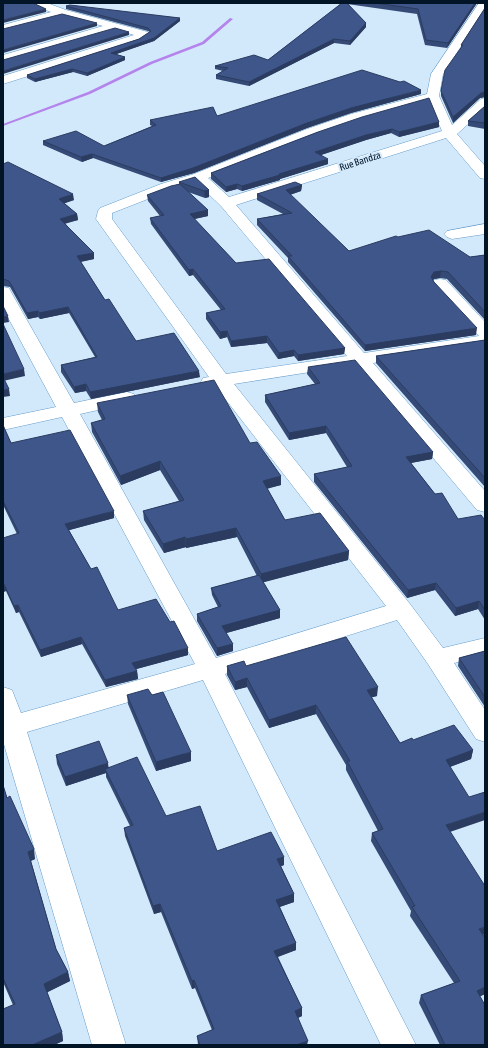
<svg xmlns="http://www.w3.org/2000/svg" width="488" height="1048" font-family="'Asap Condensed',sans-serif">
  <rect width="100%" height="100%" fill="#d2e9fc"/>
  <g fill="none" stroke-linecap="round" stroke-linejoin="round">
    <path fill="#b483ec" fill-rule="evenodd" d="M230,18L233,19L204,44L152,64L90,94L3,126V124L88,92L150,62L202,42Z"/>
    <defs>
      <path id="minor" d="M32,3H47L66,10L148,32L150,34L139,41L3,84V76L134,35L115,29L3,62V55L103,26L62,15L3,31V25L51,12L33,5Z
        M479,3H485V9L443,74L439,96L452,125L481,99L485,98V109L457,134L485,166V179L480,178L446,138L236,205L364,353L479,336L434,288L432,284L434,280L440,279L446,280L485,322V345L373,363L485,491V512L477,510L355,365L234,384L410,604L443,648L485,638V656L454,663L485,710V742L476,739L428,664L397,620L225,674L416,1045H381L203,680L27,732L126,1045H92L3,741V687L12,690L21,713L195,664L62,417L3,430V418L56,407L3,308V287L9,288L11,292L74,403L127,392L134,394L137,398L134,402L80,414L216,658L386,606L216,387L210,388L203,386L201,382L203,378L209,377L96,219L98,211L100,208L161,184L194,174L307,129L351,114L427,94L431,74ZM429,101L442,131L229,197L208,178L317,135L361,120ZM196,182L221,206L347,356L226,374L112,219V213L171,190Z
        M485,224V234L452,239L447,237L444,234L447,231Z"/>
    </defs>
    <use href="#minor" stroke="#659cca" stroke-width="1"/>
    <use href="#minor" fill="#fff" fill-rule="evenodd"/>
  </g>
  <path fill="#354a76" d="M342,3H477L447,48L425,45L417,14L347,4L366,23V27L350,45L334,43L249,86L216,79V75L223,71L215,69V66L268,60Z
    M66,6L180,18V21L154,41L116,54L125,57V60L87,76L73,72L35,82L27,78V75L139,39L150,32L148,31L66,9Z
    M485,8V97L480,98L453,123L441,96V91L461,48V45Z
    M421,94L351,113L307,128L194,173L161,182L93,158L82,162L43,145V141L104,146L152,126L150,125V120L217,116Z
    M485,106V129L468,126V121Z
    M439,122V127L399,137L391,133L366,140L321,155L328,164L280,179V180L242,191L237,189L226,192L211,179V173L318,132Z
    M3,164L74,200L64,203L77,214L78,220L65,223L94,259L81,262L105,300L136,341L200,377L91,399L86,391L75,393L61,372V365L95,357L69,313L40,319L38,317L28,319L10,287L3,286Z
    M179,182L209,190V197L205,198L188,192L208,210V216L194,219L236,263L345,348L344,354L298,361L294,356L278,359L267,343L231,347L227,337L220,339L206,319V313L221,310L193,275L189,276L151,224L150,218L160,216L148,201L147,195L179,184Z
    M302,185L301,191L290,195L349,251L398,237L470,257L485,255V320L447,279L440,278L434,279L433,280L434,282L476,335L365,351L288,262V258L257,225V219L283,214L257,200V194Z
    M485,340V487L376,363V356Z
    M308,367L433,452L432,459L411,463L435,494L458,519L485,520V620L478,609L455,616L435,590L407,598L314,482V474L347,467L326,433L289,440L265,402V395L315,384L307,374Z
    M97,403L250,443L281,485L267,488L285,520L349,551L348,560L263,582L280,610V618L226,633L233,651L217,656L197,621V614L218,607L212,595L211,588L257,576L237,537L186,548V547L164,553L144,520L143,511L179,501L160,470L121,485L92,432L91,423L102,420L98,412Z
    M3,425L11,443L114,518L69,530L91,569L118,610L188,655L136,669L137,671L138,679L106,687L82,644L41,657L19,612L16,613L6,591L3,592L17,534L4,507H3Z
    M485,651V707L458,666L459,658Z
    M227,666H246L377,696L371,697L400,743L413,740L473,750L471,759L450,767V832L483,935L485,938V994L480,996L485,1045H440L419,1003L421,995L454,983L410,916L411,911L371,841L372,833L378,831L346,770V765L316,714L269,728L247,687L235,690L227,675Z
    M127,695L191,761L156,771L128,704Z
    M56,755L109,767L166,816L217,851L284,857V865L281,866L294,894V902L280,907L296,943V950L278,957L302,1008V1016L298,1018L307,1045H198L197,1036L212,1030L195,988L192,989L161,912L154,914L125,836L124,828L130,826L106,777V773L66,786L57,764Z
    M3,785L7,798L35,859L31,861L56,949L68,972L70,981L47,992L62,1032L63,1041L54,1045H3L13,1005L3,982Z"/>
  <path fill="#2b3c60" d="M475,3H477L447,48L448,43Z
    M46,9V12L3,23V20Z
    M180,18V21L154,41L111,56V53L154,38Z
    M97,23V26L3,53V50Z
    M366,23V27L350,45V41Z
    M129,32V35L3,74V71Z
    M334,39V43L249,86V82Z
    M125,57V60L87,76V73Z
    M72,69L73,72L35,82V79Z
    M421,90V94L351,113L307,128L194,173L161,182V178L307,123L351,108Z
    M485,92V97L480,98L453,123V117L481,93Z
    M439,122V127L399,137V132Z
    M392,129L391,133L366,140L315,157V152L366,135Z
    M92,154L93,158L82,162L81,157Z
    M328,159V164L280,179V180L242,191V186L279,174Z
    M237,184V189L226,192V187Z
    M302,185L301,191L286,196V190Z
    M209,190V197L205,198L204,191Z
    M73,194L74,200L60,205L59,199Z
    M208,210V216L190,220V214Z
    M77,214L78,220L61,225L60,219Z
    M94,253V259L78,262L77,256Z
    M193,269V275L189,276V270Z
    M441,271L440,278L434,279L431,283V277L434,272Z
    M68,307L69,313L40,319L39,313Z
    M38,311V317L28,319L27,313Z
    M8,316L9,322L3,323V317Z
    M477,328L476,335L365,351V345Z
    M227,331V337L220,339V332Z
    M267,336V343L231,347V341Z
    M345,348L344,354L298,361V355Z
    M294,350V356L278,359L279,353Z
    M24,369L25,376L3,381V374Z
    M199,371L200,377L91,399L90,392Z
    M86,384V391L75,393L74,387Z
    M9,389L10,396L3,397V390Z
    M326,426V433L289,440V433Z
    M433,452L432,459L405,464L406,457Z
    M160,461V470L121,485L120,476Z
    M281,476V485L263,490V481Z
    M114,511V518L66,531L65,524Z
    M236,528L237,537L186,548V539Z
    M185,537L186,547L164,553L163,544Z
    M349,551L348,560L261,583V574Z
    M436,583L435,590L407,598L408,590Z
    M4,584L6,591L3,592V585Z
    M479,601L478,609L455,616L456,608Z
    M18,605L19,612L16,613L14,606Z
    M280,610V618L223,634L222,626Z
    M81,637L82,644L41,657L40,650Z
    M233,644V651L217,656V648Z
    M188,648V655L133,670L132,663Z
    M137,671L138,679L106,687L105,680Z
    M247,678V687L235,690V682Z
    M378,687L377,696L366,699L367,690Z
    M316,705V714L269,728V720Z
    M473,750L471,759L444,769L446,760Z
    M191,752V761L156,771V762Z
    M108,763L109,772L105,769L106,773L66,786L65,777Z
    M485,812V820L444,834L446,825Z
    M34,849L35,859L30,861L28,852Z
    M284,857V865L277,868V859Z
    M294,894V902L276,908V900Z
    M160,904L161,912L154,914L153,906Z
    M485,927V934L477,938L479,929Z
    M296,943V950L274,958V951Z
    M68,972L70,981L46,993L44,984Z
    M194,980L195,988L192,989V981Z
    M485,987V994L475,999L477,991Z
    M302,1008V1016L295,1019V1011Z
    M62,1032L63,1041L54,1045H32Z
    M308,1041L307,1045H296Z"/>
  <path fill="#3e5689" stroke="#2b3c60" d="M3,3H33L46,9L3,20Z
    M342,3H347L366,23L350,41L334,39L249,82L216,75L228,68L215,66L254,55L268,60Z
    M375,3H475L448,43L426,40L418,9Z
    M70,5L180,18L154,38L111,53L125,57L87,73L72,69L35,79L27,75L139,39L151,31L148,28L66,6Z
    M485,8V92L481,93L453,117L441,91L445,70L463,45H461Z
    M62,14L97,23L3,50V29Z
    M115,28L129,32L3,71V60Z
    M362,70L400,82L404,81L421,90L351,108L307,123L193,168L161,178L92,154L81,157L43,141L76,131L104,146L156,125L150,120L213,107L217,116Z
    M429,98L439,122L399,132L392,129L366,135L315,152L328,159L279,174L280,175L242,186L237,184L226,187L211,173L318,132L362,117Z
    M485,106V123L468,121Z
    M8,162L73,194L59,199L77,214L60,219L94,253L77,256L105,300L109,299L136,341L174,333L199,371L90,392L86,384L74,387L61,365L97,357L68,307L39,313L38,311L27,313L9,281L3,279V164Z
    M195,177L209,190L204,191L179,182Z
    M295,182L302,185L286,190L349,251L396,236L398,237L429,230L470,257L485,255V312L448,272L441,271L434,272L431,277L434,282L477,328L365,345L288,256H292L257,219L292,213L257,194Z
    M180,184L208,210L190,214L236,263L269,259L345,348L298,355L294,350L279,353L267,336L231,341L227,331L220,332L206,313L225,309L193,269L189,270L150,218L164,215L147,195L171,186Z
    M3,306L8,316L3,317Z
    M3,324L24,369L3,374Z
    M485,340V478L376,356Z
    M355,360L433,452L406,457L435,494L442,493L458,519L481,515L485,520V610L479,601L456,608L436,583L408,590L314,474L352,466L326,426L289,433L265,395L320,383L308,367Z
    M3,377L9,389L3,390Z
    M214,380L250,443L257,442L281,476L263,481L285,520L320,513L349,551L261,574L236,528L186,539L185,537L163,544L143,511L184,500L160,461L120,476L91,423L105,419L97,403Z
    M3,425L11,443L70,430L114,511L65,524L91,569L97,567L118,610L156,599L170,622L174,621L188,648L132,663L137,671L105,680L81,637L40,650L18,605L14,606L4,584L3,585V538L19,533L3,501Z
    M259,575L280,610L222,626L233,644L217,648L197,614L221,606L211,588Z
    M346,637L378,687L367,690L400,743L412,738L413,740L454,725L473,750L446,760L469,797L485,792V812L446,825L485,886V927L479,929L485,938V987L477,991L485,1005V1045H445L421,995L460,981L412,907L415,906L372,833L383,829L347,761H350L316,705L269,720L247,678L235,682L227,666L244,661L246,666Z
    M485,651V697L459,658Z
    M148,689L152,695L163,692L191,752L156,762L127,695Z
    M99,741L108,763L65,777L56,755Z
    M137,757L166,816L200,806L217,851L271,832L284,857L277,859L294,894L276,900L296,943L274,951L302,1008L295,1011L308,1041L296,1045H200L197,1036L214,1029L194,980L192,981L160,904L153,906L124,828L133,825L105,769Z
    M3,785L7,798L10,796L34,849L28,852L56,949L68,972L44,984L62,1032L32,1045H3V1009L15,1004L3,978Z"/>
  <g text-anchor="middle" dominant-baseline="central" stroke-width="4" stroke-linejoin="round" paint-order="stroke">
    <g font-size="10" fill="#011526" stroke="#d2e9fc">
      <text transform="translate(360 161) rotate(-18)">Rue Bandza</text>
    </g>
  </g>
  <rect width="488" height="1048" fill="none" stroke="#011526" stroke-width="8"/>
</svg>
